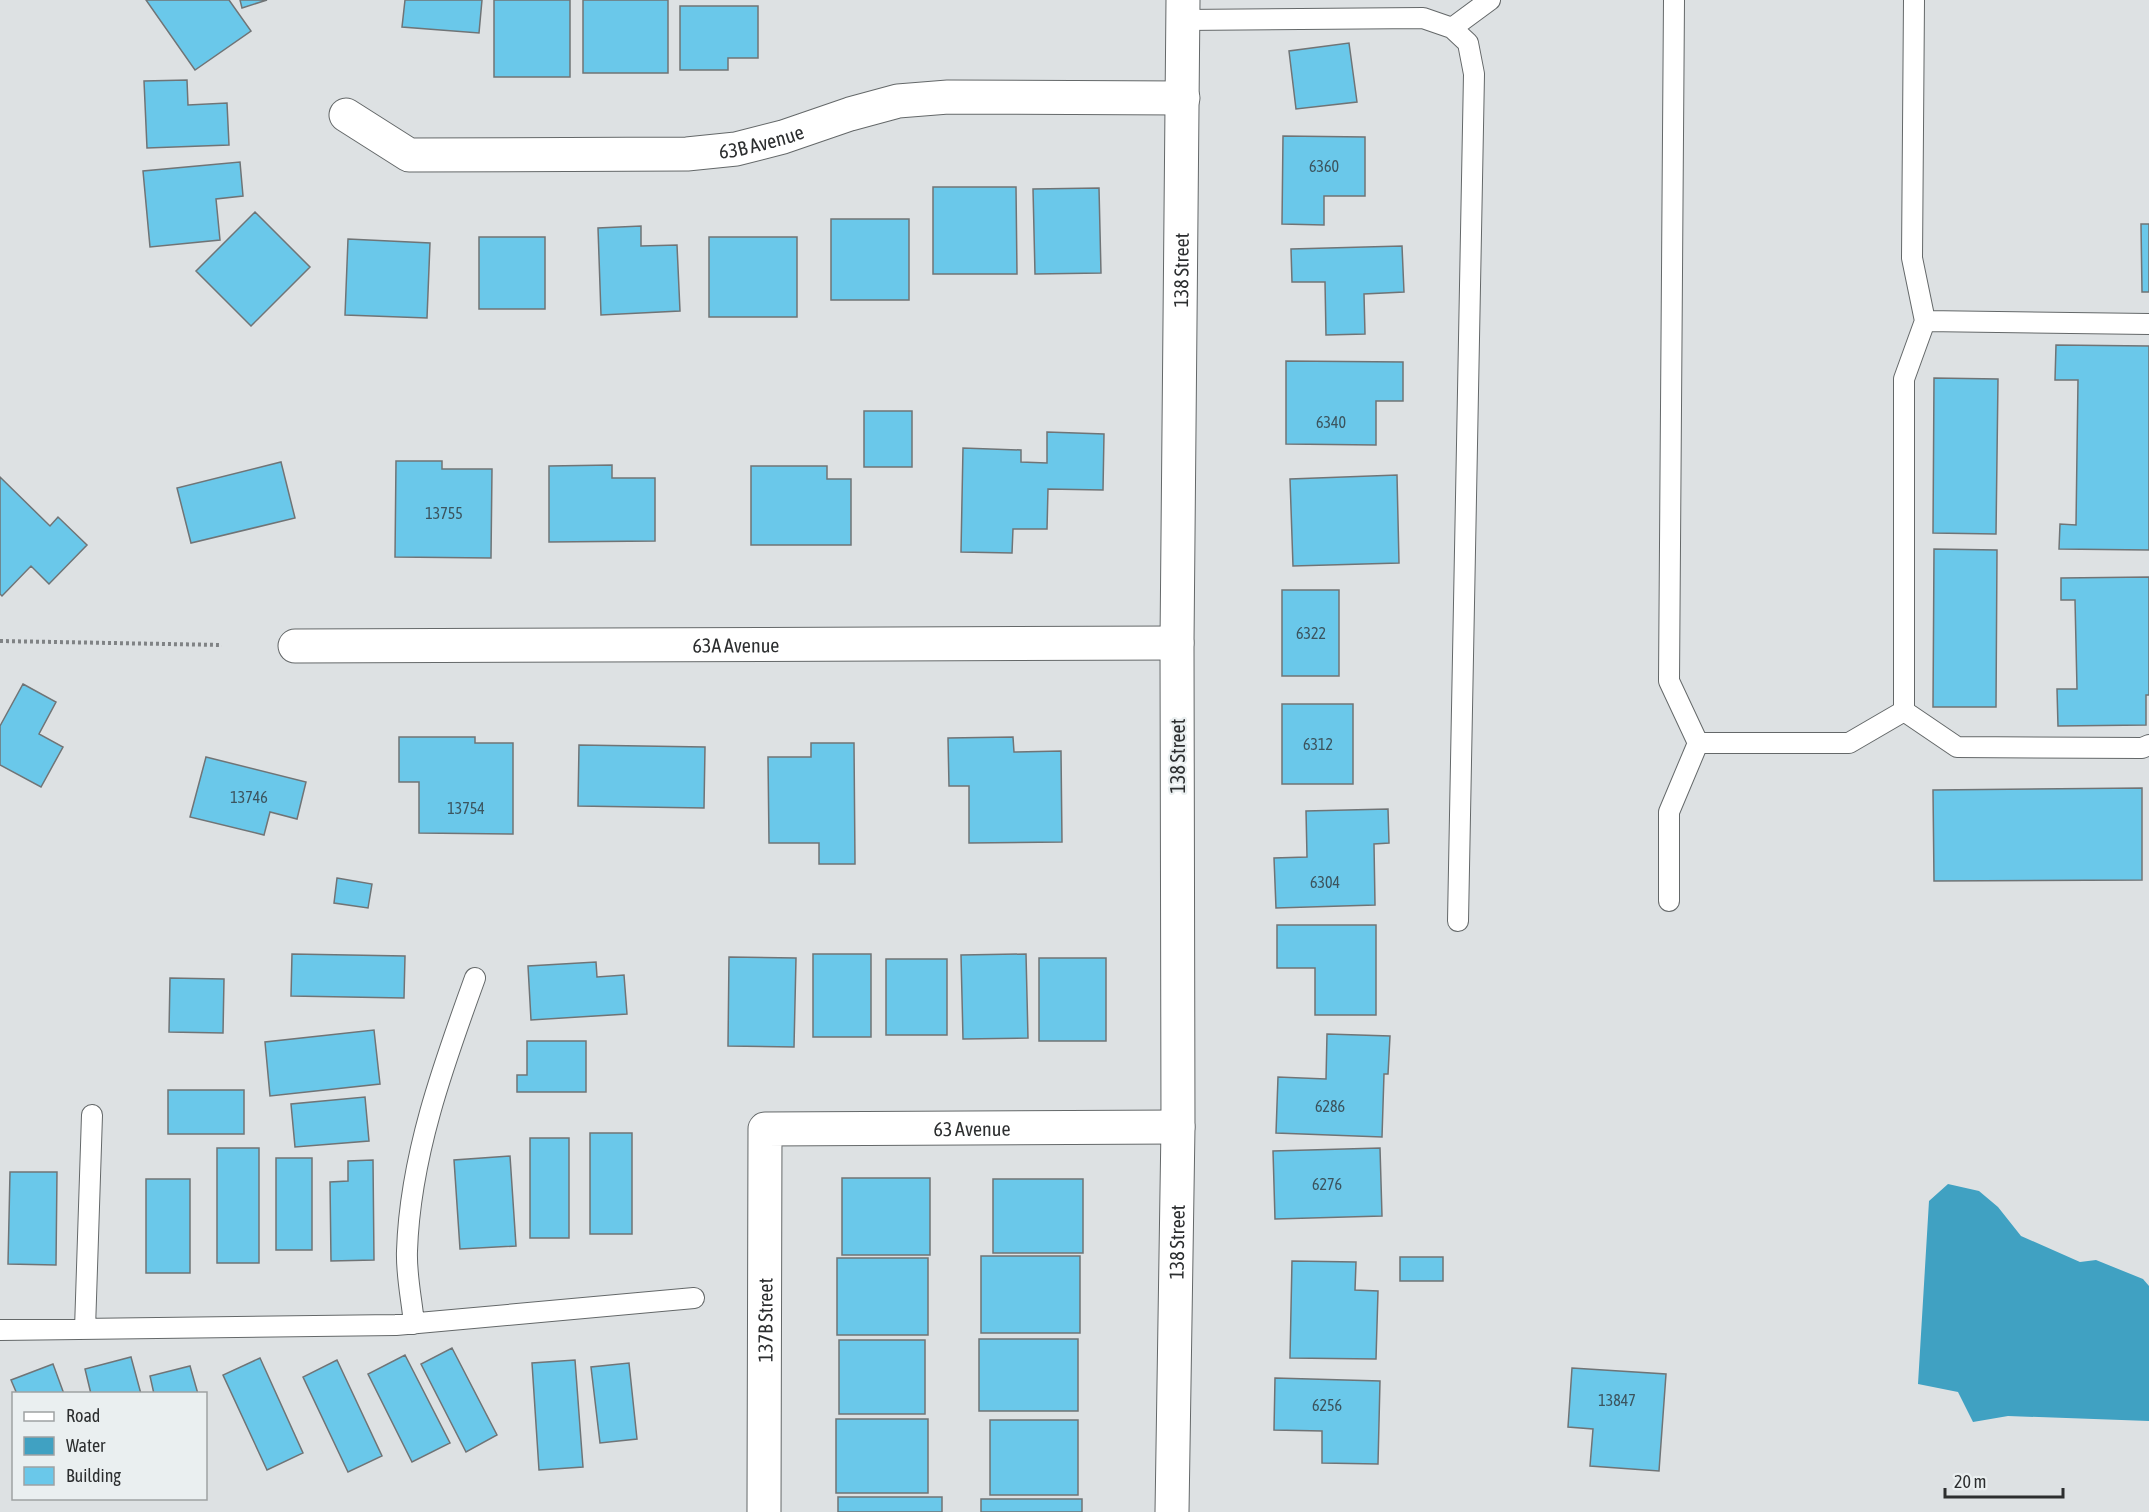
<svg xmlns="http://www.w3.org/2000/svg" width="2149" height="1512" font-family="'Asap Condensed',sans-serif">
  <rect width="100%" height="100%" fill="#dde1e3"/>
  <path fill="#40a1c2" d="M1948,1184L1979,1191L1998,1207L2021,1236L2080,1262L2096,1260L2143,1279L2149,1286V1421L2008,1416L1973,1422L1958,1392L1918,1384L1929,1201Z"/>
  <path fill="#6ac8ea" stroke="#707476" stroke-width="1.5" d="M146,0H229L251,31L195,70Z
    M240,0H267L242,8Z
    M405,0H482L479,33L402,27Z
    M494,0H570V77H494Z
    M583,0H668V73H583Z
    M680,6H758V58H728V70H680Z
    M1349,43L1357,102L1296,109L1289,51Z
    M187,80L188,105L227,103L229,145L147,148L144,81Z
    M1283,136L1365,137V196H1324V225L1282,224Z
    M240,162L243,196L216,199L220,240L150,247L143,171Z
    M933,187H1016L1017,274H933Z
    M1099,188L1101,273L1035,274L1033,189Z
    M255,212L310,267L251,326L196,271Z
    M831,219H909V300H831Z
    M2141,224H2149V292H2142Z
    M641,226V246L677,245L680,311L601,315L598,228Z
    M479,237H545V309H479Z
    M709,237H797V317H709Z
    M348,239L430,243L427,318L345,315Z
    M1402,246L1404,292L1364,294L1365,334L1326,335L1325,282H1292L1291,249Z
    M2056,345L2149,346V550L2059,549L2060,524L2076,525L2078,380H2055Z
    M1286,361L1403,362V401H1376V445L1286,444Z
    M1934,378L1998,379L1996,534L1933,533Z
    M864,411H912V467H864Z
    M1047,432L1104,434L1103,490L1048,489L1047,529H1013L1012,553L961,552L963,448L1021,450V462L1047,463Z
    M396,461H442V469H492L491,558L395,557Z
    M281,462L295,518L191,543L177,488Z
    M612,465V478H655V541L549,542V466Z
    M751,466H827V479H851V545H751Z
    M1397,475L1399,563L1293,566L1290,479Z
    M0,477L50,526L58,517L87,545L49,584L31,566L2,596L0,594Z
    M1934,549L1997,550L1996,707H1933Z
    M2149,577V695H2146V725L2058,726L2057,689H2077L2075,600H2061V578Z
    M1282,590H1339V676H1282Z
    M23,684L56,702L39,734L63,747L41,787L0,765V726Z
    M1282,704H1353V784H1282Z
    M399,737H475V743H513V834L419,833V782H399Z
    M1013,737L1014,752L1061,751L1062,842L969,843V786H949L948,738Z
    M811,743H854L855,864H819V843H769L768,757H811Z
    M579,745L705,747L704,808L578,806Z
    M206,757L306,782L297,819L270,812L264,835L190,817Z
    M2142,788V880L1934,881L1933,790Z
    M1388,809L1389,843L1374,844L1375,905L1276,908L1274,858L1307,857L1306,811Z
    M337,878L372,884L368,908L334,903Z
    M1277,925H1376V1015H1315V968H1277Z
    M292,954L405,956L404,998L291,996Z
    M813,954H871V1037H813Z
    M1026,954L1028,1038L963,1039L961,955Z
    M729,957L796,958L794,1047L728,1046Z
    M1039,958H1106V1041H1039Z
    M886,959H947V1035H886Z
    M596,962L597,977L624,975L627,1014L531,1020L528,966Z
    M170,978L224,979L223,1033L169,1032Z
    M374,1030L380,1084L270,1096L265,1042Z
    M1327,1034L1390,1036L1388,1074H1384L1382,1137L1276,1133L1278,1077L1326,1079Z
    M527,1041H586V1092H517V1075H527Z
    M168,1090H244V1134H168Z
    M365,1097L369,1141L295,1147L291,1104Z
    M590,1133H632V1234H590Z
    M530,1138H569V1238H530Z
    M217,1148H259V1263H217Z
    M1380,1148L1382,1216L1275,1219L1273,1151Z
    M510,1156L516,1246L460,1249L454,1160Z
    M276,1158H312V1250H276Z
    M373,1160L374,1260L331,1261L330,1182L348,1181V1161Z
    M10,1172H57L56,1265L8,1264Z
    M842,1178H930V1255H842Z
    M146,1179H190V1273H146Z
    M993,1179H1083V1253H993Z
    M981,1256H1080V1333H981Z
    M1400,1257H1443V1281H1400Z
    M837,1258H928V1335H837Z
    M1292,1261L1356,1262L1355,1290L1378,1291L1376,1359L1290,1358Z
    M979,1339H1078V1411H979Z
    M839,1340H925V1414H839Z
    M452,1348L497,1435L466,1452L421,1364Z
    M405,1355L450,1443L412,1462L368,1374Z
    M131,1357L141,1394H91L85,1369Z
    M260,1358L303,1453L267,1470L223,1375Z
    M337,1360L382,1456L348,1472L303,1377Z
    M575,1360L583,1467L539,1470L532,1363Z
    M629,1363L637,1439L600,1443L591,1367Z
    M53,1364L64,1394H17L11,1380Z
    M190,1366L198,1394H154L150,1376Z
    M1572,1368L1666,1374L1659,1471L1590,1466L1593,1429L1568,1427Z
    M1275,1378L1380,1381L1378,1464L1322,1463V1431L1274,1430Z
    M836,1419H928V1493H836Z
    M990,1420H1078V1495H990Z
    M838,1497H942V1512H838Z
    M981,1499H1082V1512H981Z"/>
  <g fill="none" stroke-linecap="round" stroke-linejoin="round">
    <defs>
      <path id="lane" d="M1183,20L1423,18L1452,28L1468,43L1474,74L1458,921
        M1452,28L1490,0
        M1925,321L2149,324
        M1904,711V379L1925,321L1912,258L1914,0
        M1698,743H1849L1904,711L1957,747L2142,748L2149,745
        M1669,901V812L1698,743L1669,681L1674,0
        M414,1324C412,1301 406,1275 407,1251C410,1157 443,1066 475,978
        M85,1329L92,1115
        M0,1330L396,1325L694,1298"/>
      <g id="street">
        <path id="s1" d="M346,115L409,155L687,154L736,149L783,137L850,114L898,101L948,97L1183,98"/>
        <path id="s2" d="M295,646L1177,643"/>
        <path id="s3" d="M764,1512L765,1129L1178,1127"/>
        <path id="s4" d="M1172,1512L1178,1127L1177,643L1183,0"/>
      </g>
    </defs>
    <use href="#lane" stroke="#646869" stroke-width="22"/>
    <use href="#street" stroke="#646869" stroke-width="35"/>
    <path stroke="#808385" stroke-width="4" stroke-dasharray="3 3" stroke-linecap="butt" d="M0,641L222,645"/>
    <use href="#lane" stroke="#fff" stroke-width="20"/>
    <use href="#street" stroke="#fff" stroke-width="33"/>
  </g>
  <g text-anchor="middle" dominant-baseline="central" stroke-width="4.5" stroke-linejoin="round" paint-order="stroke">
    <g font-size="16" fill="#3c545e">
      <text x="1324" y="166">6360</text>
      <text x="1331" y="422">6340</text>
      <text x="444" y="513">13755</text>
      <text x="1311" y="633">6322</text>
      <text x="1318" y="744">6312</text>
      <text x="249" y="797">13746</text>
      <text x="466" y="808">13754</text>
      <text x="1325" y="882">6304</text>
      <text x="1330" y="1106">6286</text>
      <text x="1327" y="1184">6276</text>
      <text x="1617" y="1400">13847</text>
      <text x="1327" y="1405">6256</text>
    </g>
    <g font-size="20" fill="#2c2e2f" stroke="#eaeff0">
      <text stroke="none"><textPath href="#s1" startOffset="428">63B Avenue</textPath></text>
      <text stroke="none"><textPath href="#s4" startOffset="1242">138 Street</textPath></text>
      <text stroke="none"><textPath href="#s2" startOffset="441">63A Avenue</textPath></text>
      <text transform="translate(1177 756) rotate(-90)">138 Street</text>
      <text stroke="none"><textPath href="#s3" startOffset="590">63 Avenue</textPath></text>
      <text stroke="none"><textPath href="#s4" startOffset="270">138 Street</textPath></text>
      <text stroke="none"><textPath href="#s3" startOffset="192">137B Street</textPath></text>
    </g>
  </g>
  <rect x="12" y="1392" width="195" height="108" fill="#eaeff0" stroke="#9ea2a3" stroke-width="1.5"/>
  <rect x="24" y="1412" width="30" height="9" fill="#ffffff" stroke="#9ea2a3" stroke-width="1.5"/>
  <text x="66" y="1422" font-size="18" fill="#2c2e2f">Road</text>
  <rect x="24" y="1437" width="30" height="18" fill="#40a1c2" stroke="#9ea2a3" stroke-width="1.5"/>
  <text x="66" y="1452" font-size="18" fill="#2c2e2f">Water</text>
  <rect x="24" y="1467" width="30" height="18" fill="#6ac8ea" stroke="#9ea2a3" stroke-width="1.5"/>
  <text x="66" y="1482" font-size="18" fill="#2c2e2f">Building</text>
  <path d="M1945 1488v9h118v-9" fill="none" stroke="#2c2e2f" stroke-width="3"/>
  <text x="1954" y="1488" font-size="18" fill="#2c2e2f" stroke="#eaeff0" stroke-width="4.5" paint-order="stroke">20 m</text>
</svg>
